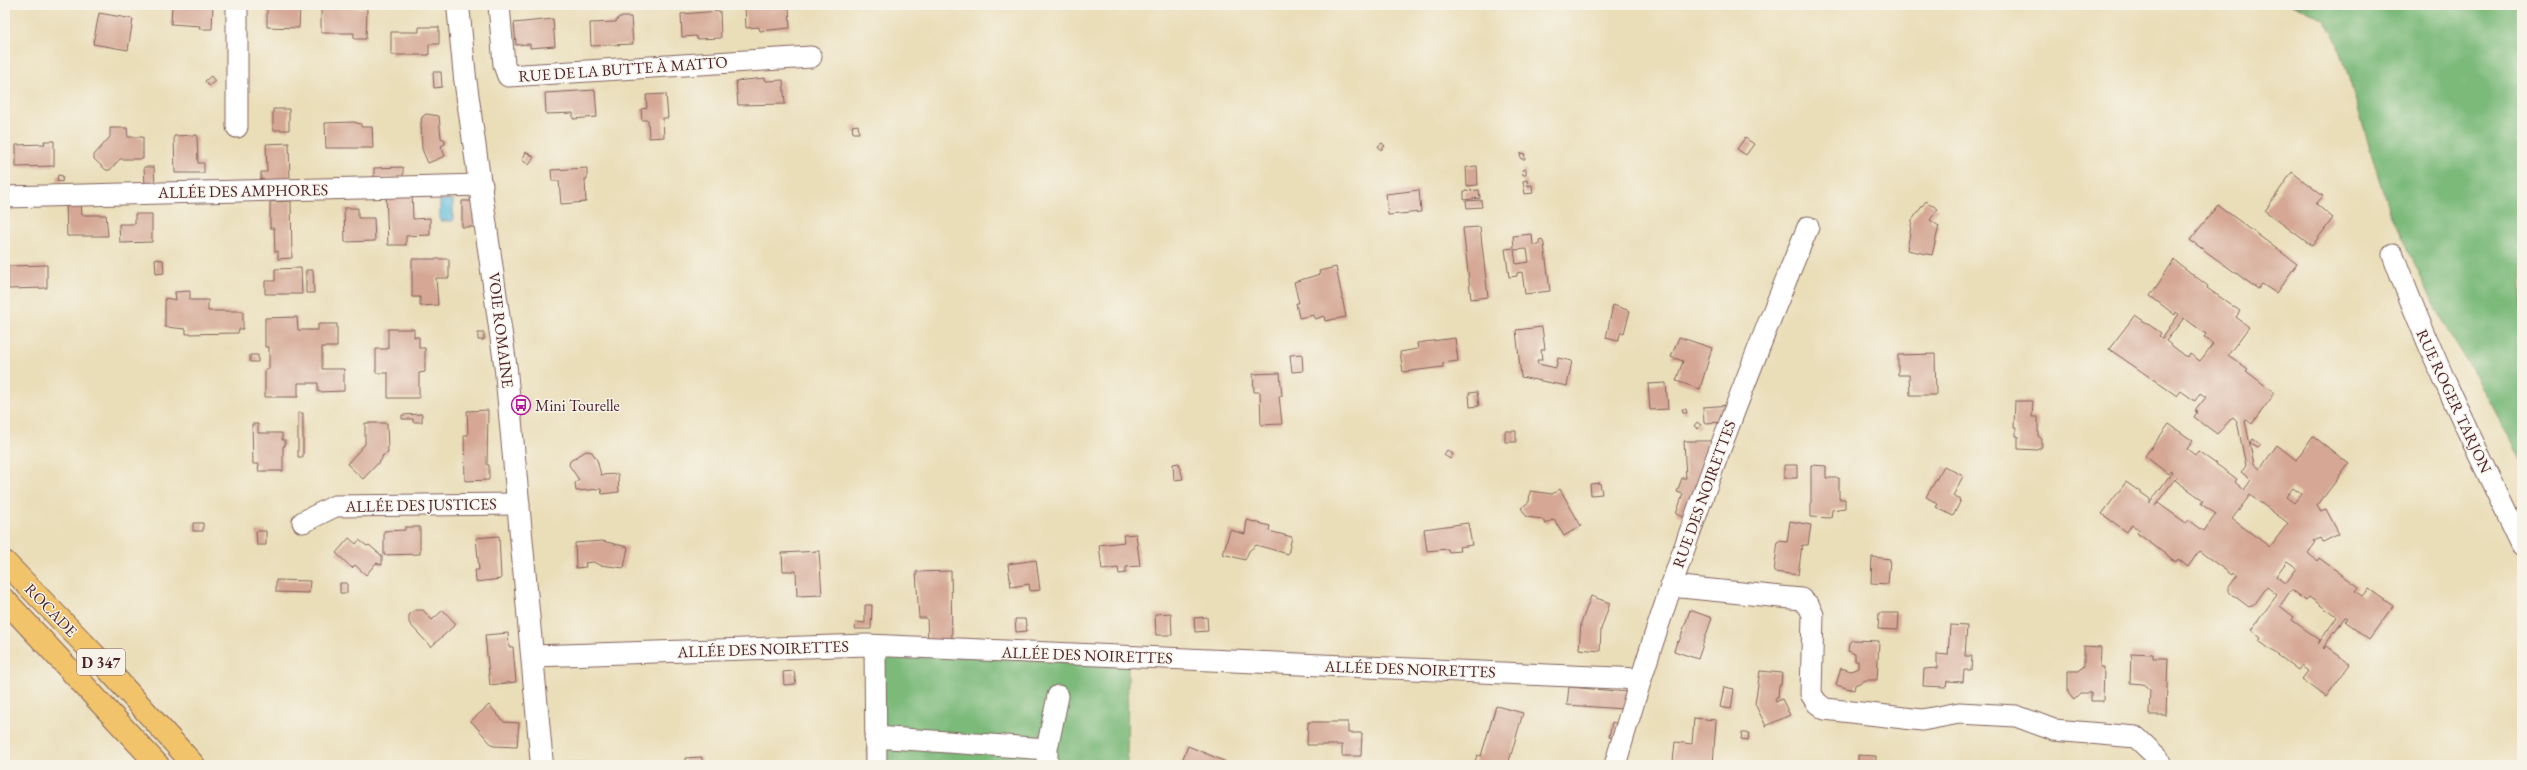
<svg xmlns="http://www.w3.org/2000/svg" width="2527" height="770" font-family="'EB Garamond',serif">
  <rect width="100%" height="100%" fill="#f7f3e8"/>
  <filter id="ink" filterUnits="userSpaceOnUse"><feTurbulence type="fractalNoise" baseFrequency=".025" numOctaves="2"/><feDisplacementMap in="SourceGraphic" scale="8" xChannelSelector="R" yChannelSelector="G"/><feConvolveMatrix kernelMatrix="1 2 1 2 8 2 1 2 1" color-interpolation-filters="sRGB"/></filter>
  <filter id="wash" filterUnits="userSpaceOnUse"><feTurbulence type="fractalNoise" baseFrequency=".012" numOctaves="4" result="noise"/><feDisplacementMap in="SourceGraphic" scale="16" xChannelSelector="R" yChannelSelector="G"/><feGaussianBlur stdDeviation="0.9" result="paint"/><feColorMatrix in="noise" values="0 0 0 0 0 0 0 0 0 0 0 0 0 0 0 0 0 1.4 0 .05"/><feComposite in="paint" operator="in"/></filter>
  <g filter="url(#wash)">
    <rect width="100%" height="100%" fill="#eadeb9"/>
    <path fill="#7cba7a" stroke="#636c52" d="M2291,5H2522V461L2475,374L2449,333L2389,212L2339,45L2324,20L2305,9Z
      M867,651L1128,665L1127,765H868Z"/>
    <path fill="#61bfdf" stroke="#566f85" d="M440,200H453V221H440Z"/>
    <g id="blocks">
      <path fill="#d5a794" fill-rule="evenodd" d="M172,5H213L212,29H199L200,26L171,24Z
        M267,5H300L299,28L267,27Z
        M754,5H789L790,28L760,31L759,27L746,28L745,6Z
        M321,7L367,8L366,39H354V33H321Z
        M720,11L721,38L697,39L696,36L682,37L681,14Z
        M99,13L133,19L128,50L93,44Z
        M619,17H631L633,44L591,46L590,23L616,22Z
        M553,19L555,46L530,48V44L516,45L514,23Z
        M419,27H439V44H429V55H391V32H419Z
        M433,72H441L442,87L434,88Z
        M211,76L215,81L209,86L205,81Z
        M765,78L766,81L783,80L785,104L738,105L736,81Z
        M595,90L597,117L573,119V113L546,114L545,93Z
        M666,94L668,118H663L664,137L649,138L648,120H642L641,109L647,108L646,95Z
        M273,109H289V130H273Z
        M426,114L439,116L441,138L445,140V144L441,146L445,156L428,163L422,149L421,123L422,117Z
        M353,122L361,124V127H372L373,148H326L325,123Z
        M858,125L859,133H853L852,126Z
        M110,128H127L128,137H143V159H120L110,170H106L94,159V155L110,137Z
        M197,135L198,163H204V173H175L174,136Z
        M1745,138L1754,144L1746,155L1737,149Z
        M44,141H54V166L16,167V145L45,144Z
        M289,143L290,181L261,182V172H267L266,144Z
        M1382,143L1385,146L1381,150L1378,146Z
        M526,152L534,157L529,165L522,160Z
        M1524,153L1525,159H1521L1520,154Z
        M1477,166L1478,185L1467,186L1466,167Z
        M144,167H154L155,185H145Z
        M403,167V178H374V168Z
        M587,168V179H585L586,202L561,204L559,181H552L551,170Z
        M1526,169V175H1523L1522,170Z
        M2292,172L2323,196L2316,204L2333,218L2312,246L2265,211Z
        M58,175L63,176L62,182L57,181Z
        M1527,180L1528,186L1532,185L1533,193L1525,194L1523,181Z
        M1419,190L1421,212L1388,215L1386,194Z
        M1479,190L1480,198L1464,200V191Z
        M412,192L413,219L430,218V235L406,236V245H388L386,193Z
        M1481,200L1482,207L1467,208L1466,201Z
        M81,201L82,215H106L108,236H67L66,202Z
        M291,201L292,258L278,259V251L275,252L274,228H270V202Z
        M462,201H472L475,227H462Z
        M1926,201L1938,209L1930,220L1939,226L1932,255L1907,250L1912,220Z
        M2218,205L2297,264L2276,293L2262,284L2258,289L2190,240Z
        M344,208H358V218H374L375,241L345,242Z
        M135,214H152V242L120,243L119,224H135Z
        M1480,227L1488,297L1471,299L1463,228Z
        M1532,234L1533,245H1539V240L1542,239L1544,244L1550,291L1525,294L1522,272L1517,273V276L1509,277L1505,249L1514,248L1513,236ZM1527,249L1529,262L1516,264L1514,250Z
        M155,259L163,260L164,273L156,274Z
        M412,259H449V278H436L438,305L420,306V297H412Z
        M2174,260L2208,286L2207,288L2240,311L2236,317L2249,327L2228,355L2248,369L2246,371L2275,393L2252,424L2247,420L2245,421L2254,464L2260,469L2277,445L2296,460L2313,436L2349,464L2317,506L2320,511L2326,509L2339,534L2323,542L2321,538L2314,541L2316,542L2308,553L2317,561L2319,558L2359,587L2356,591L2363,596L2369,589L2393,606L2369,639L2345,621L2347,618L2345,617L2323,648L2324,649L2326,646L2350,664L2326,697L2302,679L2308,671L2301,666L2298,670L2259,641L2261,638L2251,630L2277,595L2267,587L2254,605L2249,607L2229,592V587L2237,576L2233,573L2232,575L2199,551L2188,567L2178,559L2176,562L2137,533L2140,530L2132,524L2127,532L2102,514L2126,482L2150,499V503L2172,472L2170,471L2168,474L2145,456L2169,424L2193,441L2187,449L2195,455L2198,451L2237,479L2235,482L2244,490L2251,480L2241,472L2246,466L2237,421L2233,417L2217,434L2194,417L2197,412L2195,411L2206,397L2200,393L2195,401L2181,391L2177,396L2109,349L2135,315L2161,333L2159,336L2162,338L2179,314L2176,312L2175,315L2150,296ZM2184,318L2206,334L2204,337L2213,344L2200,361L2190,354L2188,358L2166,341ZM2177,476L2175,480L2203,500L2201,504L2216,514L2204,531L2189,520L2186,523L2158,503L2155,506ZM2293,488L2301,494L2294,503L2286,497ZM2250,495L2288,523L2270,547L2232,519ZM2287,561L2297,568L2286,583L2276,576ZM2291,590L2306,601L2309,597L2337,617L2318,644L2320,640L2292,620L2294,617L2280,606Z
        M47,265V288L8,289V266Z
        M1336,267L1346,317L1325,321L1324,316L1315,319L1314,315L1299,318L1296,303H1299L1294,282L1320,274L1319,271Z
        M301,268L302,294H265V281H275V269Z
        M306,270H313L314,293H306Z
        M190,291V300H208V311H243V329H239L238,333L186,334V329L165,327V298L176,300L175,292Z
        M1613,305L1630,311L1624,333L1621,332L1618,341L1606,338Z
        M297,317L298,330H318V324H337V347H322V369H344V391L318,392V383H298V397H265V369H269V347H265V318Z
        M1542,327L1545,349L1541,350L1542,360H1537L1538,364L1556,368L1558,358L1572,361L1567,386L1521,377L1516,330Z
        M388,329H414V337H419V348H425V372L419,373V398H388V373H376V349H388Z
        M478,333H484V340H478Z
        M1679,337L1712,348L1700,389L1676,381L1683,361L1671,357Z
        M1455,338L1458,361L1443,363V367L1403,372L1400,352L1418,349L1417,343Z
        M1302,354L1303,371L1292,372L1290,355Z
        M1935,354L1936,395H1910L1909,375H1898V355Z
        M250,355H258V362H250Z
        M1280,373L1282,396H1279L1282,424L1261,425L1260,392H1254L1253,374Z
        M1666,383L1668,409L1650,410L1648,384Z
        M1477,392L1479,406L1470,407L1469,393Z
        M2015,401H2033L2032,417H2038V436L2042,439V447L2038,450L2018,449V436H2016V427H2014Z
        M1731,405L1725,422L1704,423L1703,407Z
        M1682,409H1686L1687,413H1683Z
        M488,410L487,465H489V480L465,481L464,435H468L467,411Z
        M298,413H303V457H298Z
        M422,414V422H413V419H402V415Z
        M1697,422L1701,425L1698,429L1694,426Z
        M365,423H387L388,453L382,456V459L363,479L347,464L365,444Z
        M252,424H258V433H282V440H285V446H283V471H258L259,464H253Z
        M1505,431H1516V442H1505Z
        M2253,439L2261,445L2258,448L2250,443Z
        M1684,441H1718L1690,519L1676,514L1683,494L1677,492L1682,478H1686Z
        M1447,450L1453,454L1450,459L1444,455Z
        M586,451L592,452L597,460L601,475L618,474L619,492L602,494L601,489L576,491L575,483L579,480L569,465L570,461Z
        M1179,463L1183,479L1174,480L1173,464Z
        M1784,465H1797V478H1784Z
        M1811,465L1826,466V478H1839V499H1845V508L1832,510L1831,518L1811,517Z
        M1944,466L1963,476L1953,496L1961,500L1953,516L1936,507L1938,504L1926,497Z
        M1600,483L1602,494L1591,495L1590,484Z
        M1560,489L1581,526L1564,536L1555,521L1552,520L1546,524L1542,519L1527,517L1521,508L1529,502L1530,491L1552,494Z
        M1247,520L1270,526L1269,531L1292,537L1288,554L1256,545L1249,551L1245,560L1223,554L1230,530L1245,534Z
        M1790,521L1811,525L1808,545H1802L1798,575L1774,572L1778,541L1787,542Z
        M193,523H203V531H193Z
        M1468,523L1472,545L1459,547L1460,551L1449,552L1448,549L1427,551L1424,529Z
        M405,527H420V554L384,555V531L405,530Z
        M256,531H266V545H257Z
        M1136,534L1140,566L1126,567V573L1119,574L1118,568L1102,570L1099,545L1124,542L1123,535Z
        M499,536L501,579L476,582L475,570H479L476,538Z
        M349,538L356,544L359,540L367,546L369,545L382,556V565L376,563L366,575L355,565L352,568L336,553Z
        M602,541L628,547L624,568L600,565L593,562L585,563L586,567L576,568L575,543Z
        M819,551L822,595L797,596L796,571H783L782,553Z
        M1872,557L1890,559L1888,584L1871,583Z
        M1036,560L1040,590L1030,591L1029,584L1011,587L1008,564Z
        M951,571L952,641H928L927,618H919L916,572Z
        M276,580L310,581L309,593L276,592Z
        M340,583H347V593H340Z
        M1591,596L1610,603L1601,629L1600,651L1579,649L1581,623Z
        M865,605H872L871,629H855L856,622L865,623Z
        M415,610H423L432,620L443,610L456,624L431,647L409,623V615Z
        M1690,610L1712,618L1698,659L1674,651L1677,641L1679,642Z
        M1171,613L1172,635H1156L1155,614Z
        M1879,613H1899L1898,630L1878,629Z
        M1207,617L1208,631L1195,632L1194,618Z
        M1015,619H1025L1027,631L1016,632Z
        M1950,625L1967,626L1965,656H1972L1971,670H1964L1963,682L1947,681L1946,687L1923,686L1924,669L1937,668V654L1948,655Z
        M508,633L509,647H513L516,682L490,685L485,635Z
        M1852,640L1879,641L1877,680H1866L1855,685L1854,690L1836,685L1841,668L1851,671L1858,668V661H1855V654L1848,651L1849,643Z
        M2084,646L2101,647L2100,667H2104L2103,701H2091V693H2081L2074,700L2068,693V671H2079L2084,666Z
        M2131,653L2153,654V658H2168L2166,715H2149L2150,690L2143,684L2130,683Z
        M794,671L796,684L784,685L783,672Z
        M1760,671L1782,673L1781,685H1779L1778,697H1776L1775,700L1776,702L1782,699L1790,715L1766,726L1755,704Z
        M1569,687L1628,692L1623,709L1567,705Z
        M1724,687L1734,689L1731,709L1720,707Z
        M489,705L504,722L519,723L517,747L493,746L471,721Z
        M1496,706L1523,713L1508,765H1474L1477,755L1481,756Z
        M1694,718L1716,720L1713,765L1673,762L1675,742L1692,744Z
        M1308,722H1348V733H1362L1361,756H1342V745H1307Z
        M1612,722L1618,724L1614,738L1609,737Z
        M1742,733H1749L1748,740L1741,739Z
        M1188,746L1226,762L1224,765H1180Z
        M1858,755L1876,756V765H1858Z
        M702,757V765H685V758Z
        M565,762L592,763V765H565Z
        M618,762V765H601V763Z"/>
    </g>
  </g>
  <g filter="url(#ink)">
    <use href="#blocks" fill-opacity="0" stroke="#82625d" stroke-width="1"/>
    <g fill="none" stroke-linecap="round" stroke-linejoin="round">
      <defs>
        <path id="minor" d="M499,5L504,65L508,76L811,57
          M237,127V5
          M5,197L482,185
          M2393,255C2430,355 2476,449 2522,545
          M303,522L335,506L519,504
          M1671,586L1801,599L1809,606L1813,615L1811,694L1817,703L1825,709L1922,720L1959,713L2016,716L2054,730L2136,737L2158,758L2161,765
          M875,646L876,765
          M533,656L867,645L1640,679
          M875,737L1047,749
          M1047,765V749L1058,696
          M1615,765C1668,582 1734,403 1808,227"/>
        <path id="tertiary" d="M458,5L465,78L506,370L542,765"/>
        <path id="trunk" d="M5,562L94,654L194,765
          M5,600L158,765"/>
      </defs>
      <use href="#minor" stroke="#82625d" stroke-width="23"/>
      <use href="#tertiary" stroke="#82625d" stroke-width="24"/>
      <use href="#trunk" stroke="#82625d" stroke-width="24"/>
      <use href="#minor" stroke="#fff" stroke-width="21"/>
      <use href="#tertiary" stroke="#fff" stroke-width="22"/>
      <use href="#trunk" stroke="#f1c36a" stroke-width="22"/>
    </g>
  </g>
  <defs>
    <symbol id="bus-ring" viewBox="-11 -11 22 22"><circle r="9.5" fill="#f7f3e8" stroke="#b5179e" stroke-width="1.5"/><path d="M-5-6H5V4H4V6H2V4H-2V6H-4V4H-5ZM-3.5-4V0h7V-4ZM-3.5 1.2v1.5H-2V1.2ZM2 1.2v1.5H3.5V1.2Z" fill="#b5179e"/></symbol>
  </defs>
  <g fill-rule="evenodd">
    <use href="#bus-ring" x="510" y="394" width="22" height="22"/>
  </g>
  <g text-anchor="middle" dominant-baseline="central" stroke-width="3" stroke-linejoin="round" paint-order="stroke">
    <rect fill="#f7f3e8" stroke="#7e5f64" stroke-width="1" x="77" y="649" width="48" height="26" rx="3"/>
    <g font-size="15" font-weight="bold" fill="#4a1f2b">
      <text x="101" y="662">D 347</text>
    </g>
    <g font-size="16" fill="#4a1f2b" stroke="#f7f3e8">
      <text transform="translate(623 69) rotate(-4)">RUE DE LA BUTTE À MATTO</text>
      <text transform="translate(243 191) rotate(-1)">ALLÉE DES AMPHORES</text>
      <text transform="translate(501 330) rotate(83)">VOIE ROMAINE</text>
      <text transform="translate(2454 401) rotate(65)">RUE ROGER TARJON</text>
      <text transform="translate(1704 494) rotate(-70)">RUE DES NOIRETTES</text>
      <text transform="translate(421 505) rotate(-1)">ALLÉE DES JUSTICES</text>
      <text transform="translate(51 610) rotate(46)">ROCADE</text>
      <text transform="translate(763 649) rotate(-2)">ALLÉE DES NOIRETTES</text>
      <text transform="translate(1087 655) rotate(2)">ALLÉE DES NOIRETTES</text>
      <text transform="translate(1410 669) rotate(2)">ALLÉE DES NOIRETTES</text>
    </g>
    <g font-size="16" fill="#4a1f2b" stroke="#f7f3e8" text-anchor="start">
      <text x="535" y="405">Mini Tourelle</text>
    </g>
  </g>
  <rect width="2527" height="770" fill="none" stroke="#f7f3e8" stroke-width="20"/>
</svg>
